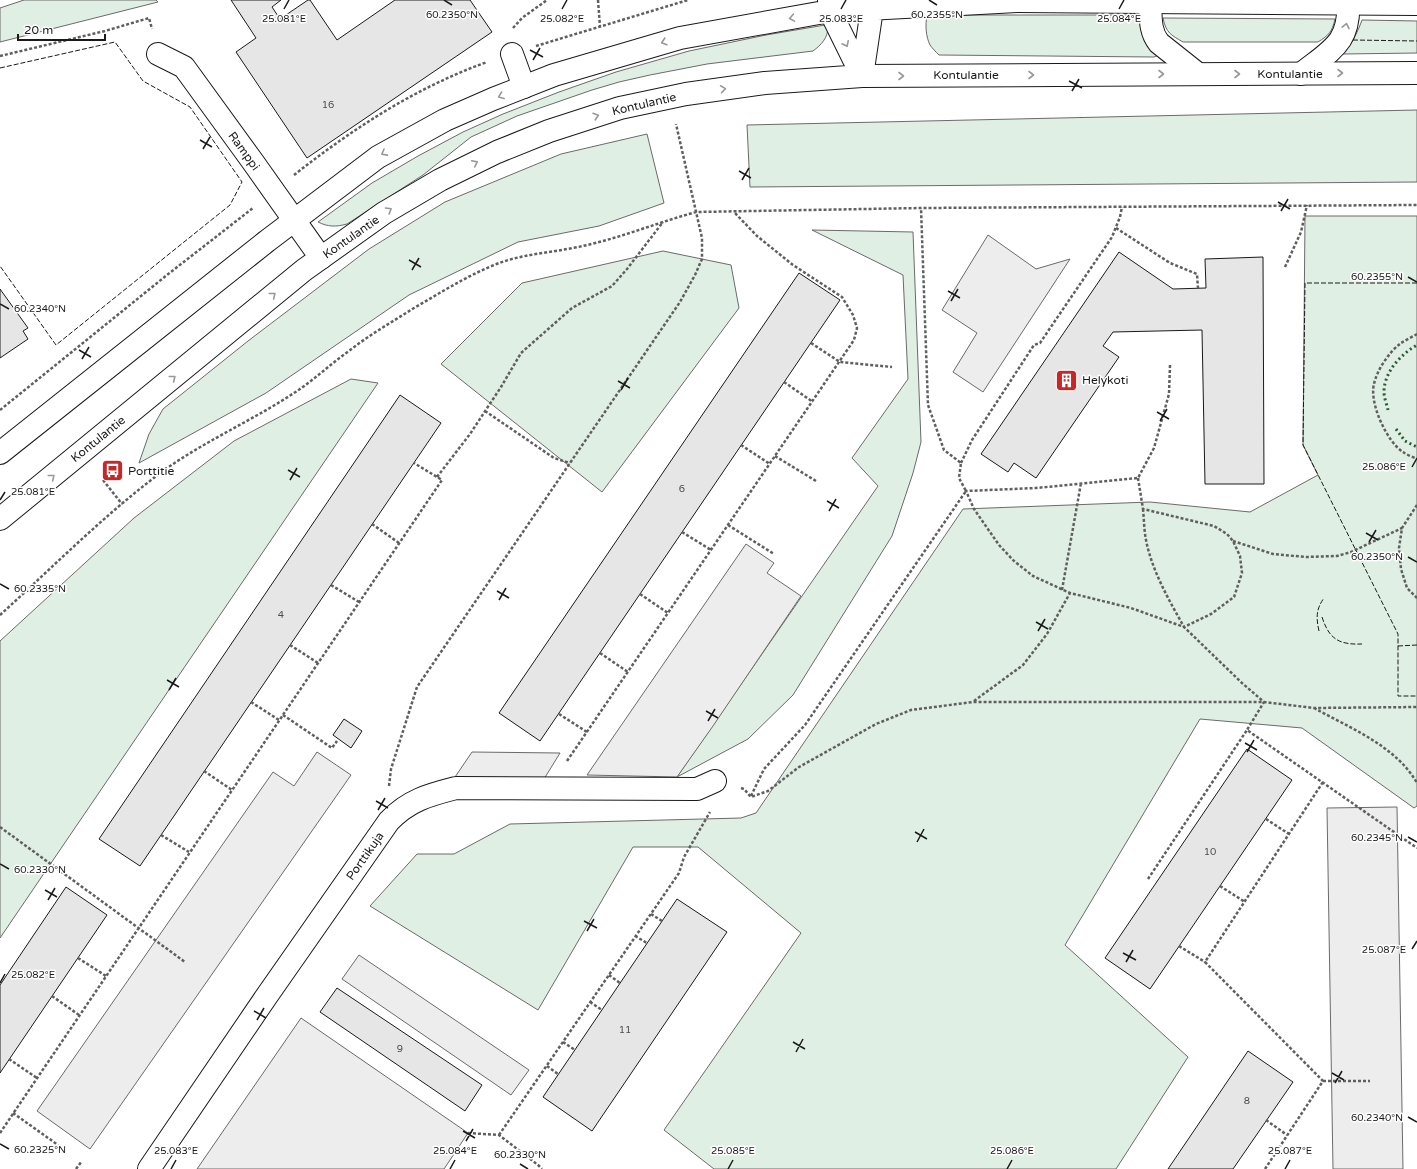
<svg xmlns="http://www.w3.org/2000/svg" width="1417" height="1169" font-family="'Varela Round',sans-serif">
  <rect width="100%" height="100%" fill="#fff"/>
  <path fill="#e0efe3" stroke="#6a6a6a" d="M24,0H156L158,2L0,42V8Z
    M931,15H1138L1141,16C1139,36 1146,42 1159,55L1154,57L939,55C936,52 932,48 930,45C926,37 925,25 927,16Z
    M1163,18L1335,19C1332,32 1329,35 1318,42H1183C1171,35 1166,33 1163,18Z
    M1362,20L1417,21V53L1343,54C1352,43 1357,34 1362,20Z
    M825,25L828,27C828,38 821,45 813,51L707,64L650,75L619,82L592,90L517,116L471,137L423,175L347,224C336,227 328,227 318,222L372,183L418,156L463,132L503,114L559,92L616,72L689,51L766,35Z
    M1417,110V182L750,187L747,125Z
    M647,134L664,203L599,226L518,242L409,295L266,393L139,463L149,434L163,409L248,341L369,249L445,202L561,154Z
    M1305,216H1417V806L1414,808L1302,728L1200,719L1065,945L1188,1057L1116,1169H714L664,1130L801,933L698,847H633L538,1010L370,906L417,854H454L510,824L741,818L756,813L963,509L1150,502L1250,512L1318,475L1303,445Z
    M812,230L913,232L921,442L913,473L892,536L793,695L748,739L677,777L878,486L852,458L908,379L903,275Z
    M663,251L731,265L739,308L602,492L441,364L522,283Z
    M351,379L378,383L0,938V641L134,518L234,441Z"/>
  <path fill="#ededed" stroke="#6a6a6a" d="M988,235L1036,269L1070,259L983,392L953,372L977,333L942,310Z
    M746,544L774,563L767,573L801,596L713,726L677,777L587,775Z
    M317,752L351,775L90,1149L37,1111L273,772L294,786Z
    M472,752L560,753L544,779L453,780Z
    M1397,807L1403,1169H1333L1327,808Z
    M359,955L529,1070L511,1095L342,979Z
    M301,1018L468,1133L444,1169H197Z"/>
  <path fill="#e6e6e6" stroke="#1a1a1a" d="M231,0H281L272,7L280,19L308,0H310L337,40L395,0H470L492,32L307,158L236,52L256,38Z
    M1119,252L1173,289L1206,288L1205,259L1263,257L1264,484H1205L1202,330L1113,332L1103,346L1119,357L1036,478L1014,463L1008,472L981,454Z
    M799,273L840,300L540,741L499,713Z
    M0,289L28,328L23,331L28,339L0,358Z
    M400,395L441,423L140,866L99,839Z
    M344,719L362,731L351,748L333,735Z
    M1247,749L1292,780L1150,989L1105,958Z
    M66,887L107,915L0,1073V985Z
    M677,899L727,932L592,1131L543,1097Z
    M337,988L482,1085L465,1111L320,1012Z
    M1248,1051L1293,1082L1233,1169H1168Z"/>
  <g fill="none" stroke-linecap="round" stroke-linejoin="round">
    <defs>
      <path id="minor" d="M1150,0C1151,16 1149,31 1159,43L1198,74
        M158,54L184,67L253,162L321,258
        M512,54L524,87
        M1301,74C1331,50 1351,43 1348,0
        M149,1169L266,997L389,821C409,800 429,795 456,788L697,789L715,781"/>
      <path id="major" d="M829,0L830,11L862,76
        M862,76L872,9L871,0
        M0,453L267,241L378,157L445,120L493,99L554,75L680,38L830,11L1017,1L1417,4
        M0,519L304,270L384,213L440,180L497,152L549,131L620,108L686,94L765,83L862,76L1417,73"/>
    </defs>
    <use href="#minor" stroke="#1a1a1a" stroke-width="24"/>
    <use href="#major" stroke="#1a1a1a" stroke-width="24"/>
    <path stroke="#5f5f5f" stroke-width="2.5" stroke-dasharray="3 2" stroke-linecap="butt" d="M598,0L600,27
      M513,28L522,18L547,0
      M536,46L688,0
      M0,56L105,31L149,18L152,29
      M294,175C354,128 415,88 487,62
      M1116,228L1170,263L1197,274L1198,288
      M1285,267L1301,232L1307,205
      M1417,334C1412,337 1406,340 1401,343C1389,352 1377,370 1374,384C1369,403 1387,442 1403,452C1407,455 1413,457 1417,459
      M811,343L840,362L892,367
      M1170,365L1169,394L1154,448L1138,478L1036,488L966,491L974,509L999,545L1014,561L1033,576L1070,593L1131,608L1184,627L1242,683L1264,702L1247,730L1417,848
      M784,382L813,402
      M0,410L167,275L253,208
      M485,411L554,458L570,463
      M741,445L770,464
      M775,456L816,481
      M961,463L972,440L1034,345L1040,343L1112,237L1120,217L1122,207
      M437,477L470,434L501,387L521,353L572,308L612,286L627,269L663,222
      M1138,478L1143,509L1214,526L1227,534L1233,541L1240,556L1242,573L1234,597L1211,614L1184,627C1169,600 1152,571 1146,540C1144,530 1144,519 1143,509
      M103,480L122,504
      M1417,505L1402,528L1399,548L1401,569L1407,588L1417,598
      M372,524L399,543
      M728,525L774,554
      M682,532L711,550
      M1233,541L1273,554L1306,557L1337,556L1351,552L1402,528
      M331,585L359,602
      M1062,590L1081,483
      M640,594L668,613
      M0,615C53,567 105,514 163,471C206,440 256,419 300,389C317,377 332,363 349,351C369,335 392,322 414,308C440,293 465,277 494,265C521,254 549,253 578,247C618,239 656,223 696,212L921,208L1417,205
      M290,645L318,663
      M600,653L628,672
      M974,701L1023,665L1047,634L1070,593
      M251,702L279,720
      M1314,708C1350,728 1396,746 1417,783
      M559,714L587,732
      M283,715L332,748L337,741
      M567,761L854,340L857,328L853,315L842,297L793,265L757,236L734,212
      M204,771L232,790
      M389,786L391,769L417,687L680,302L695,275L702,259V238L676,124
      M741,788L744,789L751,797L768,791L799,767L876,724L911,710L973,702H1264L1314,708L1417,707
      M751,796L764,769L805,725L966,491L959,478L961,463L944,450L928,405L921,208
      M1266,819L1289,834
      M0,827L185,962
      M161,835L189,852
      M1148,879L1247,730
      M1220,886L1245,902
      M651,914L662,921
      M635,936L647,943
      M1179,946L1205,962
      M78,958L106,976
      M609,975L620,983
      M52,996L79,1015
      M590,1002L602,1010
      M563,1042L575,1050
      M9,1059L37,1078
      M547,1066L558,1074
      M1323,1081H1370
      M13,1113L58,1145
      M1266,1120L1287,1135
      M0,1133L442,480L414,463
      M468,1133L499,1135L538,1165L542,1169
      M499,1135L679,873L684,857L710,812
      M76,1169L82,1161
      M1265,1169L1323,1081L1205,962L1323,782"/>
    <use href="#minor" stroke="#fff" stroke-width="22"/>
    <use href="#major" stroke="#fff" stroke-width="22"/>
    <path stroke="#2b5a34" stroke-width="3" stroke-dasharray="2 3" stroke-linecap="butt" d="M1388,410C1387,405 1384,398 1384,392C1384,372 1401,354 1417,345
      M1396,429L1405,441L1417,447"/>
    <path stroke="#1a1a1a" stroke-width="1" stroke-dasharray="5 2" stroke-linecap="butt" d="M1353,40L1417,41
      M0,68L115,42L143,81L190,107L242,182L230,205L56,345L0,266
      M1417,283H1305L1303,445L1398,634V696H1417
      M1322,617C1329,639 1339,645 1362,644
      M1319,631C1316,618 1316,609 1324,598
      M1398,646L1417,645"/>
  </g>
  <defs><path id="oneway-chevron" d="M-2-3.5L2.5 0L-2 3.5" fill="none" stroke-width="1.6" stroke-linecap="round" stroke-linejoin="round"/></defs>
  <g stroke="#989898">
    <use href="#oneway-chevron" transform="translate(792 18) rotate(170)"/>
    <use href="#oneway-chevron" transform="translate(1346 26) rotate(-78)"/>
    <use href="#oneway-chevron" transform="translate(664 42) rotate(163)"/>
    <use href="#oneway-chevron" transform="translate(846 44) rotate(64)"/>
    <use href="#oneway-chevron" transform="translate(1340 73)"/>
    <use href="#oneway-chevron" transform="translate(1161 74)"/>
    <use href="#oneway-chevron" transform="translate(1237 74)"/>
    <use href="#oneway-chevron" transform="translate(1031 75)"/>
    <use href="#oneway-chevron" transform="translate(901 76)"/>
    <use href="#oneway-chevron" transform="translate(723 89) rotate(-8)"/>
    <use href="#oneway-chevron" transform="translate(501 96) rotate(159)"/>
    <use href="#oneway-chevron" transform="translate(596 116) rotate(-18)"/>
    <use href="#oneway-chevron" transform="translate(384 153) rotate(151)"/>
    <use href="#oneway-chevron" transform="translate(475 163) rotate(-26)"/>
    <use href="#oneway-chevron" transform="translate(389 210) rotate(-31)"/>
    <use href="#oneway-chevron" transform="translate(273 295) rotate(-39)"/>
    <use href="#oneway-chevron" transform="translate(173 378) rotate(-39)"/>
    <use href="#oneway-chevron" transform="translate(52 477) rotate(-39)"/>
  </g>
  <path fill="none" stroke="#1a1a1a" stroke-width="1.5" d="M444,0L452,5M929,0L937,5M284,9L289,0M562,9L567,0M841,9L846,0M1119,9L1124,0M530,50L543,57M533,60L540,48M1069,81L1082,88M1072,91L1079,79M200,140L212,147M203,149L210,137M739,171L751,178M742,180L749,168M1278,202L1290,209M1281,211L1288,199M409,260L421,267M412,270L419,258M1408,277L1417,282M948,291L960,298M951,301L958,289M0,304L9,309M79,350L91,357M82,359L89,347M618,381L630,388M621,390L628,378M1157,412L1169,419M1160,421L1167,409M1412,467L1417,458M288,470L300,477M290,480L297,468M0,500L5,492M827,501L839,508M829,511L836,499M1366,533L1378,540M1369,542L1376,530M1408,557L1417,562M0,584L9,589M497,591L509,598M499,600L506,588M1036,622L1048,629M1038,631L1045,619M167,680L179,687M169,690L176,678M706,711L718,718M708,721L715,709M1245,743L1257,750M1247,752L1254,740M376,801L388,808M378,810L385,798M915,832L927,839M1408,837L1417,842M917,842L924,829M0,864L9,869M45,890L57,897M48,900L55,888M584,921L597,928M587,931L594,919M1412,949L1417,941M1123,953L1136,960M1126,962L1133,950M0,983L5,974M254,1011L266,1018M257,1020L264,1008M793,1042L805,1049M796,1052L803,1039M1332,1073L1344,1080M1335,1083L1342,1071M1408,1117L1417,1122M463,1131L475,1138M466,1141L473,1129M0,1144L9,1149M520,1164L528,1169M171,1169L176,1160M450,1169L455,1160M728,1169L733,1160M1007,1169L1012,1160M1285,1169L1290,1160"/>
  <defs>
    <symbol id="building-square" viewBox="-11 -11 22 22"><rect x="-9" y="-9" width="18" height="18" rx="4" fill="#c62828" stroke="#fff"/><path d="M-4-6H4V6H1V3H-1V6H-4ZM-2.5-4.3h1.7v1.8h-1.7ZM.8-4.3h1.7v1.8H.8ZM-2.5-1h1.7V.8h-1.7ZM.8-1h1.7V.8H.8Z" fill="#fff"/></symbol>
    <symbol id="bus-square" viewBox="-11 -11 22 22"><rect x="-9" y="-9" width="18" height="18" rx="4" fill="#c62828" stroke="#fff"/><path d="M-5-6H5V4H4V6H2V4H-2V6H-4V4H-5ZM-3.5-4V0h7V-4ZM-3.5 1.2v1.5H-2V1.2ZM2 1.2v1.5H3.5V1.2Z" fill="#fff"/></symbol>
  </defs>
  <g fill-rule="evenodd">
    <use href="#building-square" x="1054" y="368" width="25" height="25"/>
    <use href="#bus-square" x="100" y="458" width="25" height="25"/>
  </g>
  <g text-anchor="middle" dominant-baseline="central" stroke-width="3" stroke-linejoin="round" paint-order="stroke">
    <g font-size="10" fill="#4d4d4d">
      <text x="328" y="105">16</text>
      <text x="682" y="489">6</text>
      <text x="281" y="615">4</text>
      <text x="1210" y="852">10</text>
      <text x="625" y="1030">11</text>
      <text x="400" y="1049">9</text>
      <text x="1247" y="1101">8</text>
    </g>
    <g font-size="12" fill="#1a1a1a" stroke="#fff">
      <text x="1290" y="74">Kontulantie</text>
      <text x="966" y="75">Kontulantie</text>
      <text transform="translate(644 104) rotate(-13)">Kontulantie</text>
      <text transform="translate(244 151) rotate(54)">Ramppi</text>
      <text transform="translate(351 237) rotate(-35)">Kontulantie</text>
      <text transform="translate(98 439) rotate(-39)">Kontulantie</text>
      <text transform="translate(365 856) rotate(-55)">Porttikuja</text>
    </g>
    <g font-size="12" fill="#1a1a1a" stroke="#fff" text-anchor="start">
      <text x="1082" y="380">Helykoti</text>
      <text x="128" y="471">Porttitie</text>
    </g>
  </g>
  <g font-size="10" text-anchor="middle" fill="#1a1a1a" stroke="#fff" stroke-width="3" stroke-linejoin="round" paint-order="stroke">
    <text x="452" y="18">60.2350°N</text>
    <text x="937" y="18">60.2355°N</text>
    <text x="284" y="22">25.081°E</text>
    <text x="562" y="22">25.082°E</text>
    <text x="841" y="22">25.083°E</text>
    <text x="1119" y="22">25.084°E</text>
    <text x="1377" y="280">60.2355°N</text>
    <text x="40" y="312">60.2340°N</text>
    <text x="1384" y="470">25.086°E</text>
    <text x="33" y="495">25.081°E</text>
    <text x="1377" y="560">60.2350°N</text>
    <text x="40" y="592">60.2335°N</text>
    <text x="1377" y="841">60.2345°N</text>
    <text x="40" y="873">60.2330°N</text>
    <text x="1384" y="953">25.087°E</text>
    <text x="33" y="978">25.082°E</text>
    <text x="1377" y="1121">60.2340°N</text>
    <text x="40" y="1153">60.2325°N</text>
    <text x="176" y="1154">25.083°E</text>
    <text x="455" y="1154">25.084°E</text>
    <text x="733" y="1154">25.085°E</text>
    <text x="1012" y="1154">25.086°E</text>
    <text x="1290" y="1154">25.087°E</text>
    <text x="520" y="1158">60.2330°N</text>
  </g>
  <path d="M18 34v6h87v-6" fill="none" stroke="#1a1a1a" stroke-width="2"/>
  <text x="24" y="34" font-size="12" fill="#1a1a1a" stroke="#ffffff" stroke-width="3" paint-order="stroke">20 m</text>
</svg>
